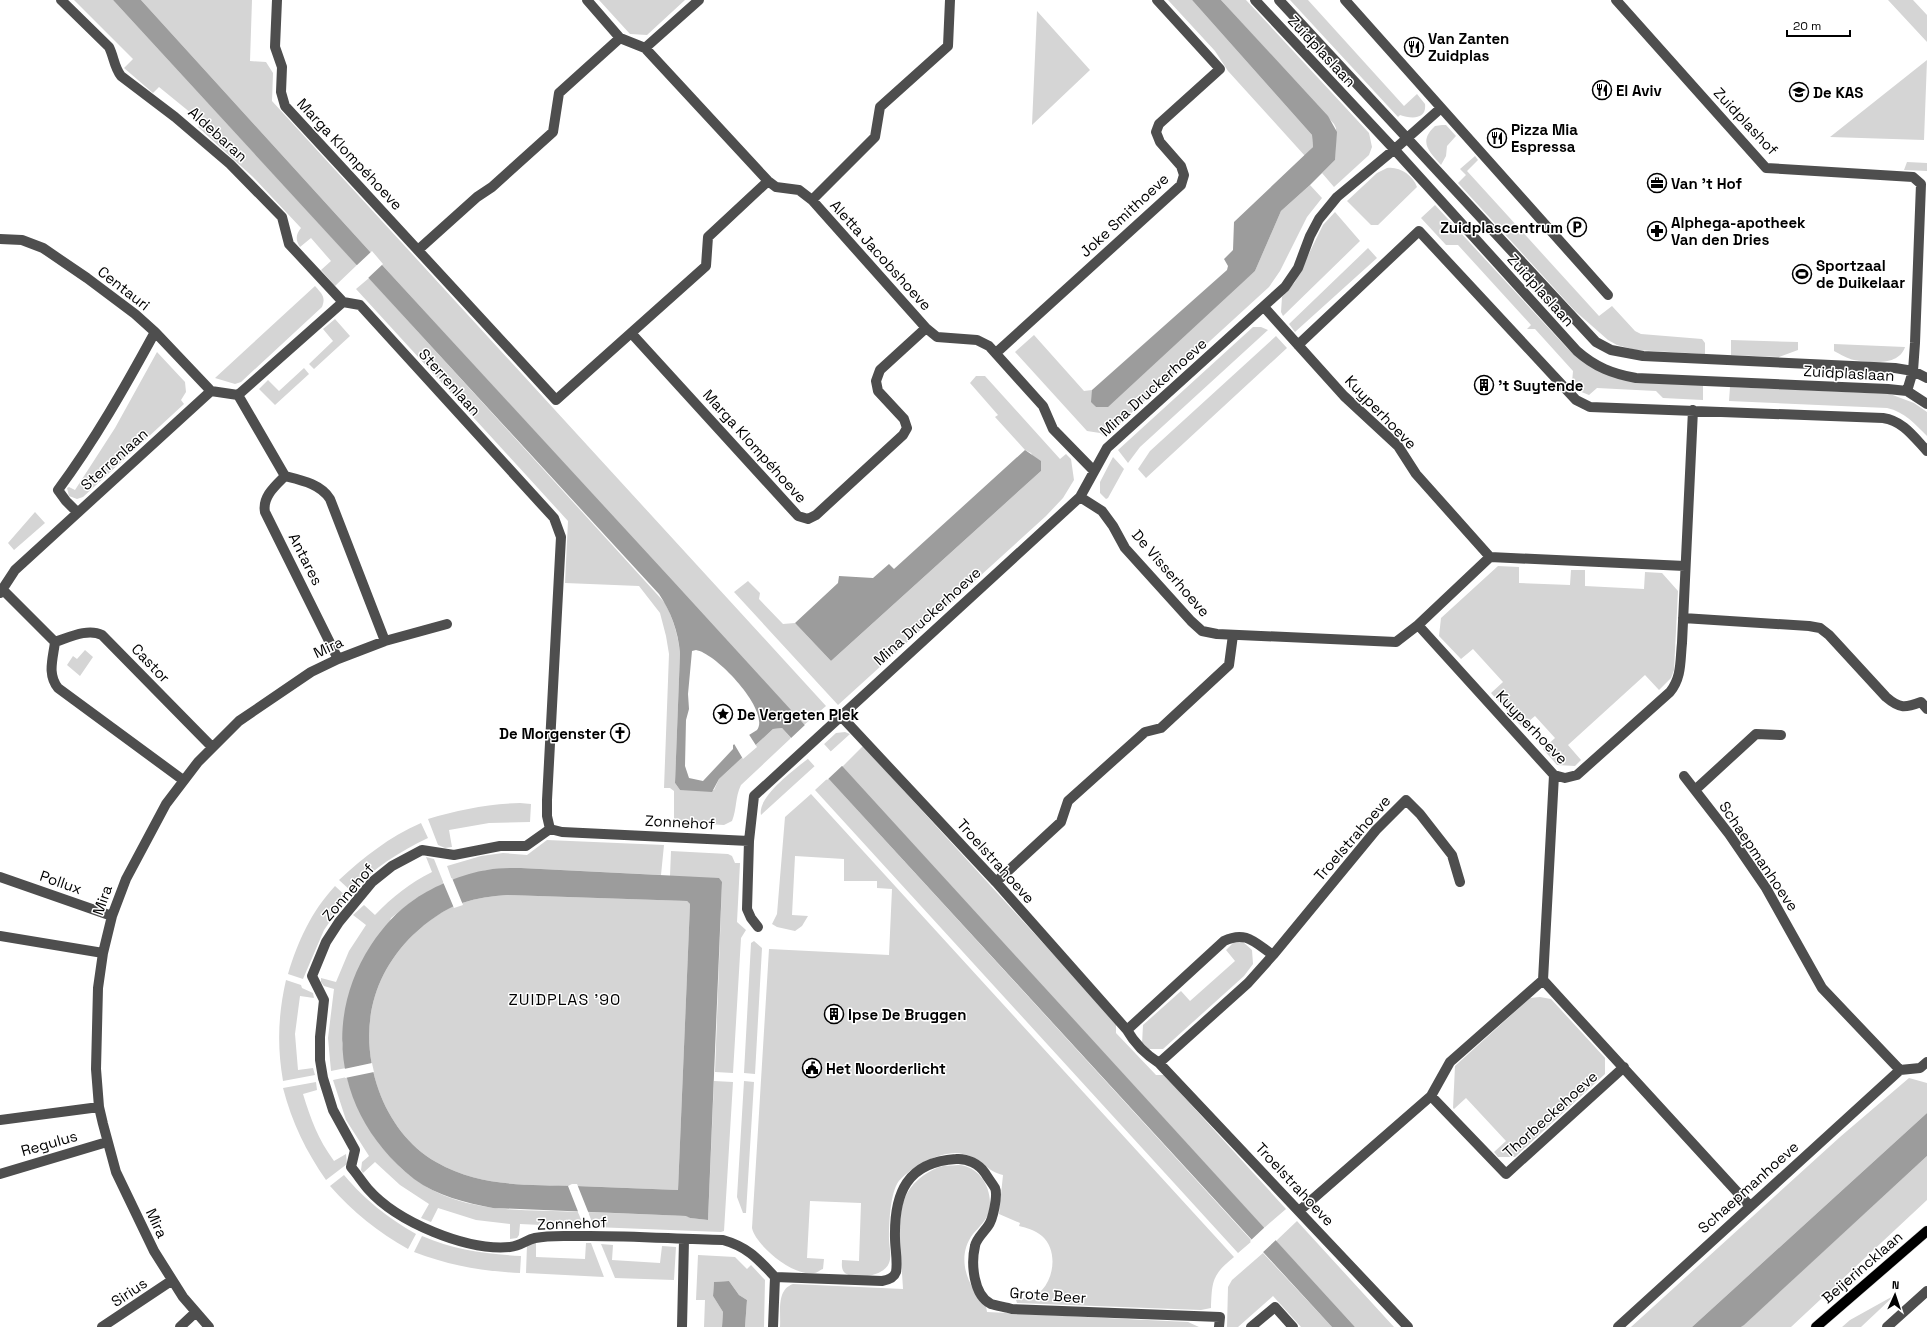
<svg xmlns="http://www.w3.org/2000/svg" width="1927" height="1327" font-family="'Space Grotesk',sans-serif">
  <rect width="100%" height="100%" fill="#fff"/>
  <path fill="#d5d5d5" d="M74,0H113L357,265L335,286L321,270L331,261L311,238L300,247C295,240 296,234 301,228L253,177L198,127L202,122L159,87L153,93L124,68L133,59Z
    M141,0H252L250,61L266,62L273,73L272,101L826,706L804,725L383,266Z
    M599,0H685L647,35L630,34Z
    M1168,0H1192L1312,135L1313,147L1305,156L1228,71L1215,51Z
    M1221,0H1246L1369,133L1372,147L1369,155L1334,187L1322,173L1335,160L1336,128L1334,124Z
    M1290,0H1308L1404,106L1417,94L1425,104C1427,120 1411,119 1400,115L1398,117Z
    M1888,0H1913L1927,15V42Z
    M1037,11L1090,70L1032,125Z
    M1927,60L1924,140L1830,137Z
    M1442,125H1446L1456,136L1447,146L1446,156L1441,165C1429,151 1418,142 1435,126Z
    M1475,156L1478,160L1467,171L1599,316L1612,306L1635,331L1641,334L1702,339L1705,343V354L1636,350L1617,345L1608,340L1575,311L1458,183L1466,175L1460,169Z
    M1907,162L1927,163V171L1904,170Z
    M1387,168C1399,166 1413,175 1417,187L1378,225H1371L1347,201L1377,173Z
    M1310,185L1322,198L1307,217L1280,271L1269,287L1105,437L1100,433L1087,431L1015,352L1034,335L1084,391L1092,390V402L1096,407L1255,271L1281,211Z
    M1435,205L1567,348C1609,388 1649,382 1703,385V400L1663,398L1656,391L1597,388L1589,395L1579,391L1572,383L1573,371L1535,329H1527L1531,325L1458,245H1446L1421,218Z
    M1335,212L1360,241L1283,316L1281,312L1282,297L1295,282L1323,225Z
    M1368,248L1377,258L1295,332L1289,324Z
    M369,278L665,603C673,619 678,635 680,653L675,783L680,790H714L719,779L773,729L782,728L791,738L741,785C735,797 737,809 732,821L724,825L674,822V791L670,788H664L669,654L666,636L660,613L639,586L565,583L568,521L356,289Z
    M315,286C322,294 326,297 322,307L241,382L235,384L215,378Z
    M335,319L350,336L314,369L309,364L333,341L323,329Z
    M1253,327H1261L1268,330L1140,447L1128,463L1118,450Z
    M1276,336L1287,348L1146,478L1138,469L1150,451Z
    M1731,340L1798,342V350L1779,357L1731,355Z
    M1834,344L1905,347C1899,366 1871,363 1854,360C1848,359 1840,354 1834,351Z
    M157,352L185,382L186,392L181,400L184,404L83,497L77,499L69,496L67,488L69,487L75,490L115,428Z
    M304,368L309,374L275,405L259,389L268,380L279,391Z
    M976,376H985L1060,459L1066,454L1071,459L1074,480L1063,498L1046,516L838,705L734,592L748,581L760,593L759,599L783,624L795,623L831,661L1041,471L1031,453L1025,450L995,417L998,415L970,383Z
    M1730,387L1890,394L1914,403L1927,412V436C1915,424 1905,412 1887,408L1729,401Z
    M1113,457L1124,469L1108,498L1106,499L1100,493V482Z
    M35,512L45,523L14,550L8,543Z
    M1498,566L1519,567V583L1570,585L1571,570H1585V586L1644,589L1645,572L1662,573L1678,591L1674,670L1671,678L1659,690L1645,675L1568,745L1581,760L1575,766L1557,765L1543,749L1555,738L1535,716L1522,727L1491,693L1503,682L1473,649L1461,659L1439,636L1441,618Z
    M85,650L93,657L80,676L67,665L73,656L77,659Z
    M845,732L850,734L829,753L822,746L836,733Z
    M863,746L1116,1023V1033L1156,1075H1164L1286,1209L1264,1228L842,767Z
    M810,757L817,764L761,815C757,796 797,768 810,757Z
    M828,778L1252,1241L1238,1253L815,790Z
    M811,794L1234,1257C1212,1275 1212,1281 1211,1308L1201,1310L1017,1303L1016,1300C1025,1298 1036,1296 1042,1290C1055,1276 1057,1249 1042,1236C1035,1230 1027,1228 1019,1226L1020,1223L999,1214L1003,1175C988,1172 979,1157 963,1154C951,1151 939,1156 928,1160C919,1164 901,1176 897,1184C890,1197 889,1224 889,1239C889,1246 892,1256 889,1263C884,1277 852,1281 844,1272C841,1268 842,1264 842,1260L859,1261L861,1203L810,1201L807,1258L824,1259L823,1269C820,1270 817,1273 814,1273C794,1277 756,1246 752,1228L769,949L889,955L892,889L877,888V881H844V859L795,856L792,915L808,916L802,926L795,931L777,927L772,924L777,914L785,817Z
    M520,803L531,804L530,822L489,823L449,830L452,847L445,848L438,845L428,819C458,810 487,804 520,803Z
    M421,823L428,838C399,852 373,868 352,892L339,880C364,857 389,837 421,823Z
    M547,840L664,845L661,875L521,868L487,870L452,880L447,866L481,856L503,853L527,855Z
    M671,851L728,854L732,856L735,863H740L737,922L746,930L741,938L733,1073L715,1072L722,882L670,876Z
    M426,857L434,859L444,884L415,899L391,918L342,1043L346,1068L331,1071L328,1038L334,989L324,986L321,982V978L336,982L349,951L366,925L353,915L364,905L375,915C392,897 410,883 432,872Z
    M335,886L347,897L324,930L303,979L288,974C298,941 311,912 335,886Z
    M507,895L687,901L690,904L678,1190C644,1189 611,1187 577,1186C525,1184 482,1188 436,1162C409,1147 389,1119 379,1091C359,1034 369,978 413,935C427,922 443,909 462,903C477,898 492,896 507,895Z
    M754,941L762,948L755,1074L744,1073L751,943Z
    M1235,941H1242L1252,950L1253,964L1244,976L1163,1049H1147L1142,1044L1143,1025L1181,991L1190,1001L1235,961L1226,950Z
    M286,980L301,985L302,988L313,993L314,998L300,996L295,1034L298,1070L313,1068L315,1075L283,1081C277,1046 278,1015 286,980Z
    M1540,997L1551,999L1605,1058V1074L1515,1157H1498L1494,1152L1506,1141L1466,1098L1454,1109L1453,1108L1455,1066L1530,998Z
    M347,1077C364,1139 408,1191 472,1204C506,1212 543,1210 578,1212L584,1227L520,1224L519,1235L517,1238L510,1239V1224L476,1220L438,1208L431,1222L421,1218L429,1204L400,1185L375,1162L363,1173L361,1170L362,1162L369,1156L346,1120L333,1080Z
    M1909,1078L1927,1083V1113L1692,1327H1631L1840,1137Z
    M714,1081L733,1082L724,1231L721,1232L594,1227L588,1212L687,1216L690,1218L708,1220Z
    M744,1081L754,1082L746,1213H743L737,1197Z
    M316,1082L317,1090L303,1094C311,1120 318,1139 334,1161L346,1154L347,1164L326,1180C306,1151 292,1123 283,1088Z
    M1927,1156V1200L1791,1327H1741Z
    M958,1165C980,1166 994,1190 989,1212C986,1221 979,1227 973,1234C955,1258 968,1287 986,1306L987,1312L1188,1322L1199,1327H780C781,1312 776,1290 793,1284L903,1289C902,1266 896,1220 904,1200C910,1184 924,1173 939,1167C944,1165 952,1166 958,1165Z
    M344,1175C366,1201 387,1217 416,1234L408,1249C378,1232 353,1212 330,1186Z
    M1297,1221L1394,1327H1355L1276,1241Z
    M422,1236C454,1250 485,1254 521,1256L520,1273C481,1271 451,1266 414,1252Z
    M536,1241V1257L585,1259L586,1243H591L604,1277L526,1273L527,1245Z
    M601,1244L613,1245L612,1260L660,1263L662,1246L676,1247L674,1280L615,1278Z
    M1263,1253L1332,1327H1301L1273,1296L1238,1327H1227L1228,1287L1232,1280Z
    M698,1255L735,1257L747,1269L751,1265L765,1280L764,1327H745L747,1300L739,1295L729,1281L714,1282L713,1296L723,1312L722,1327H704L705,1300H696Z
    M1895,1295L1861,1327H1842L1850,1320Z"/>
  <path fill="#9c9c9c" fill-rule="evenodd" d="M113,0H141L383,266L673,581L1355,1327H1332L782,728L773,729L719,779L712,792L680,790L675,783L680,653C678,631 671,612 659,594ZM696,650C716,653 771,711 757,730L733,745V749L703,781L689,778L685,766L686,720L689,709L688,694L692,651Z
    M1192,0H1221L1328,116L1337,132L1335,160L1310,185L1281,211L1255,271L1108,407H1096L1091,402L1092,390L1227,270L1228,266L1224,259L1233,250L1234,222L1313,147L1312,135Z
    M1025,450L1041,461V471L831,661L795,623L838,583L839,576L873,578L889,564L894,569Z
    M521,868L719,878L722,882L708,1220L690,1218L686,1216L493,1208C466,1203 437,1196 414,1179C340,1121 319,1025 371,945C383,927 397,911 415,899C434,886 465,873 487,870C498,868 510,868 521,868ZM507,895L687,901L690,904L678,1190C644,1189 610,1187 576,1186C525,1184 482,1188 436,1162C409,1147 389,1119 379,1091C359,1034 369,978 413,935C427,922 444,909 462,903C477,898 492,896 507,895Z
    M1927,1113V1156L1744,1325L1741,1327H1692Z
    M729,1281L739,1295L747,1300L745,1327H722L723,1312L713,1296L714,1282Z"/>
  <path fill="#fff" d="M372,251L383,264L367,279L356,266Z
    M806,724L843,765L827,780L790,739Z
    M748,733L757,747L743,759L733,742Z
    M452,878L463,905L454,908L443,882Z
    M372,1063L374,1072L345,1078L344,1069Z
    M572,1184H577L589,1214H579L568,1186Z
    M1265,1227L1277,1239L1261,1254L1250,1241Z"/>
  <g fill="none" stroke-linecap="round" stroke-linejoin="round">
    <defs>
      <path id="major" d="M1816,1327L1927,1231"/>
    </defs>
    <use href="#major" stroke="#dbdbdb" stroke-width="11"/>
    <path stroke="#4e4e4e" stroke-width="10" d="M61,0L109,47C114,57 114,67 121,76L175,117L230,164L282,217L289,244L343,302
      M277,0L275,47L282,67L281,92L285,106L556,400L706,266L708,237L768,181
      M587,0L620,38L645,48L699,0
      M1255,0L1394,149L1577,351C1595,367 1613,374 1636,378L1888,389L1907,391L1927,404
      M1279,0L1596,342L1611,350L1643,356L1895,368L1913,371L1927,378
      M1345,0L1608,295
      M1616,0L1766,168L1913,177L1921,184L1915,343L1913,371L1907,391
      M645,48L768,181L776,187L799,190L812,200L926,328L937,337L977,340L989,346L1043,406L1053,429L1094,471
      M812,200L875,137L880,107L948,46L950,0
      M0,239L22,240L43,248L87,278L135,314L155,332L211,391
      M418,250L477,197L492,187L553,132L559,93L620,38
      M343,302L360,305L554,518L561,537L547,800V816L550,829
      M1264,307L1344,396L1398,446L1416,474L1490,557L1685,566
      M632,334L798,516L808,519L816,515L903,435L907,428L904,419L878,391L876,381L880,370L926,328
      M1298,345L1419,231L1576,400L1590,407L1883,418C1903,421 1913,436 1927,451
      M996,353L1181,185L1184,175L1181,166L1160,142L1156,132L1159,124L1220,69L1157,0
      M238,395L285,476C275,486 262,497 265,512L338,659
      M285,476C301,480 321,484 330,499L385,641
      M1080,497L1102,511L1113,526L1125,548L1191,621L1202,631L1217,634L1396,642L1418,625
      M77,512L66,501L58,490C95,440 125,387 155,332
      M1490,557L1418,625L1554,775L1565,778L1577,775L1670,692C1682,677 1680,661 1682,643L1693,410
      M3,590L55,642C53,659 47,674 58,688L183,780
      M0,593L15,570L211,391L238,395L343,302
      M1683,618L1809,626L1820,628L1829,635L1886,697C1900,709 1905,708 1921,702L1927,709
      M55,642C70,637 88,628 102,635L212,747
      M840,715L996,882L1127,1030C1135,1044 1145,1054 1159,1063L1408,1327
      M1554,775L1543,980L1750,1206
      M1684,776L1729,834L1766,888L1822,988L1900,1070
      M1695,790L1756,734L1781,735
      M550,829L526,846H500L454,855L422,850L392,866L372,882L339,922L326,942L312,976L324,1000L320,1037V1060L323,1078L333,1110L355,1150L351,1167C357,1174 362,1182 368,1189C397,1222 466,1251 510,1247C521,1246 526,1240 535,1238C549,1235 564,1236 577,1236C626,1235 674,1239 723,1240C748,1247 758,1259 775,1277L773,1327
      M550,829L562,832L749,841
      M0,877L112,916
      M996,882L1061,822L1068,801L1145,732L1161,728L1229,665L1233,635
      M758,927L751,918L747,909L749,841L754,796L1080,497L1107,448L1285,287L1298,268L1310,236L1319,219L1337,197L1396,148L1441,108
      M0,936L103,953
      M1127,1030L1224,941C1246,930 1255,943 1273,955
      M1159,1063L1248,983L1273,955L1376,830L1406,800L1420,814L1452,855L1460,882
      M1431,1096L1506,1174L1624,1067
      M0,1120L99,1107
      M0,1174L107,1142
      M1299,1211L1431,1096L1450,1062L1543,980
      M775,1277L882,1281C888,1280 894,1278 896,1272C898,1262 895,1248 895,1238C894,1193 907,1162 956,1159C967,1158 979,1164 985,1173C988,1178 992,1183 995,1188C998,1195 993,1220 988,1226C984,1232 976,1239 975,1246C971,1263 973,1295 991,1304C997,1306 1005,1307 1012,1309L1220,1317L1219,1327
      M102,1327L171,1281
      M180,1327L196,1312
      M209,1327L183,1297L154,1251L116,1172L103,1124L99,1107L96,1069L98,988L103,953L112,916L126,879L166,804L198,762L239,721L311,672L338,659L385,641L447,624
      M682,1327L684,1240
      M1251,1327L1275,1307L1293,1327
      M1618,1327L1900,1070L1920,1068L1927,1062
      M1887,1327L1927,1291"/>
    <use href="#major" stroke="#000" stroke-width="10"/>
  </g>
  <defs>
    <symbol id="restaurant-ring" viewBox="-11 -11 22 22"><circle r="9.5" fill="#fff" stroke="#000" stroke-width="1.5"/><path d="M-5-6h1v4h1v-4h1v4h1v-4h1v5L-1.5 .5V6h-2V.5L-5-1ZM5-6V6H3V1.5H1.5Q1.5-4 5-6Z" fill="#000"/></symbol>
    <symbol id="school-ring" viewBox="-11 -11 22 22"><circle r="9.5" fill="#fff" stroke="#000" stroke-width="1.5"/><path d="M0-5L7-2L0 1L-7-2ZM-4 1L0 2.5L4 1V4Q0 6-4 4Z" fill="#000"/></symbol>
    <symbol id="office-ring" viewBox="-11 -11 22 22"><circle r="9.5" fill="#fff" stroke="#000" stroke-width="1.5"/><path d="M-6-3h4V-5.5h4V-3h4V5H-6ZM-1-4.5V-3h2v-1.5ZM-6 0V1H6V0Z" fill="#000"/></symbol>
    <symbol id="parking-ring" viewBox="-11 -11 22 22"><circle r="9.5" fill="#fff" stroke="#000" stroke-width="1.5"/><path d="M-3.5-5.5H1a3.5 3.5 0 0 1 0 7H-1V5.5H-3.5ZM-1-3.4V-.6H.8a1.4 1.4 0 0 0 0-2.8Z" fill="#000"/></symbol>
    <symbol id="pharmacy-ring" viewBox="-11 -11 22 22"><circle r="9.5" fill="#fff" stroke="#000" stroke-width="1.5"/><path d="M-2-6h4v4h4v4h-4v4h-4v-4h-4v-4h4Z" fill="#000"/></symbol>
    <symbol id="stadium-ring" viewBox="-11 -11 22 22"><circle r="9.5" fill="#fff" stroke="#000" stroke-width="1.5"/><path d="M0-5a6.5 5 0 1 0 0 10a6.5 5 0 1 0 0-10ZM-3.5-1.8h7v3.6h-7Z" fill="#000"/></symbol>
    <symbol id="building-ring" viewBox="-11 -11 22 22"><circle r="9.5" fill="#fff" stroke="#000" stroke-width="1.5"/><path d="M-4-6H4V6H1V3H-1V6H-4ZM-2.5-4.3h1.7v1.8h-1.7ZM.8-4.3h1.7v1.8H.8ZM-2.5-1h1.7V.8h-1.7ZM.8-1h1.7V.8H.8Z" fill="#000"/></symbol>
    <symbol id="sight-ring" viewBox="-11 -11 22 22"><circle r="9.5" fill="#fff" stroke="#000" stroke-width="1.5"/><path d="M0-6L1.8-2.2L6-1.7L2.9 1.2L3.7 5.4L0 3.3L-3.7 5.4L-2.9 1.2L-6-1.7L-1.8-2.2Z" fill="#000"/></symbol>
    <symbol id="church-ring" viewBox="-11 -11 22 22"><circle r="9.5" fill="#fff" stroke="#000" stroke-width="1.5"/><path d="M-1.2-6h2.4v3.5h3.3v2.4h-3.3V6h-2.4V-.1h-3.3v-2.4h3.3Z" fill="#000"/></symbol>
    <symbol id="civic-ring" viewBox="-11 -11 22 22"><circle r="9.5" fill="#fff" stroke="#000" stroke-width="1.5"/><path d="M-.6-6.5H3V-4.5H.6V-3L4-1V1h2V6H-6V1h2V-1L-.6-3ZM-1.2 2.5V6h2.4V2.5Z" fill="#000"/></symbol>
  </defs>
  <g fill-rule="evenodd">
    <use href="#restaurant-ring" x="1403" y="36" width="22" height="22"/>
    <use href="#restaurant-ring" x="1591" y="79" width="22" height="22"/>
    <use href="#school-ring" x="1788" y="81" width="22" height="22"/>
    <use href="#restaurant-ring" x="1486" y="127" width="22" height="22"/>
    <use href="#office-ring" x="1646" y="172" width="22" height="22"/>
    <use href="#parking-ring" x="1566" y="216" width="22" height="22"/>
    <use href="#pharmacy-ring" x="1646" y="220" width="22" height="22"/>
    <use href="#stadium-ring" x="1791" y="263" width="22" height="22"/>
    <use href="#building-ring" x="1473" y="374" width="22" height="22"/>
    <use href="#sight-ring" x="712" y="703" width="22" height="22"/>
    <use href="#church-ring" x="609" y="722" width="22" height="22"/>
    <use href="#building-ring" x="823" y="1003" width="22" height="22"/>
    <use href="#civic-ring" x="801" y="1057" width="22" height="22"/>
  </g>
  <g text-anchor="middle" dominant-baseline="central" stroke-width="3" stroke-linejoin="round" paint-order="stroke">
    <g font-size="15" font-weight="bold" fill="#000" stroke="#fff" text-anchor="start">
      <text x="1428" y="38">Van Zanten<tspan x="1428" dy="17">Zuidplas</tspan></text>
      <text x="1616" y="90">El Aviv</text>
      <text x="1813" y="92">De KAS</text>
      <text x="1511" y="129">Pizza Mia<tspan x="1511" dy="17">Espressa</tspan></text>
      <text x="1671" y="183">Van 't Hof</text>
      <text x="1671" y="222">Alphega-apotheek<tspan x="1671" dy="17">Van den Dries</tspan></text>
      <text x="1563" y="227" text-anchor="end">Zuidplascentrum</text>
      <text x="1816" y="265">Sportzaal<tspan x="1816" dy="17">de Duikelaar</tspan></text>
      <text x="1498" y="385">'t Suytende</text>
      <text x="737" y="714">De Vergeten Plek</text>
      <text x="606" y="733" text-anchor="end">De Morgenster</text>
      <text x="848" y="1014">Ipse De Bruggen</text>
      <text x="826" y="1068">Het Noorderlicht</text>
    </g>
    <g font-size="15" fill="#000" stroke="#fff">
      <text transform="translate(1322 51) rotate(47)">Zuidplaslaan</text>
      <text transform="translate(1746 121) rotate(47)">Zuidplashof</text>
      <text transform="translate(218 134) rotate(42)">Aldebaran</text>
      <text transform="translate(350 154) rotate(47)">Marga Klompéhoeve</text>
      <text transform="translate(1124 215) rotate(-43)">Joke Smithoeve</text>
      <text transform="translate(881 255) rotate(48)">Aletta Jacobshoeve</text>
      <text transform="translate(124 288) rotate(38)">Centauri</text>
      <text transform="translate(1541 290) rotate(48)">Zuidplaslaan</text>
      <text transform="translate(1849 373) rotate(3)">Zuidplaslaan</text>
      <text transform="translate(450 382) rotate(48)">Sterrenlaan</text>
      <text transform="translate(1153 387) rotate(-42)">Mina Druckerhoeve</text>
      <text transform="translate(1381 412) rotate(46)">Kuyperhoeve</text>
      <text transform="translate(755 446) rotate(48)">Marga Klompéhoeve</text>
      <text transform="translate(114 459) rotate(-42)">Sterrenlaan</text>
      <text transform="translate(306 559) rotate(63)">Antares</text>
      <text transform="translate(1171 573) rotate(49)">De Visserhoeve</text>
      <text transform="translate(927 616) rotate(-42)">Mina Druckerhoeve</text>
      <text transform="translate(328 647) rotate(-25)">Mira</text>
      <text transform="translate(151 663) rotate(46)">Castor</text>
      <text transform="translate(1532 727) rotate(46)">Kuyperhoeve</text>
      <text transform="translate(680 822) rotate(3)">Zonnehof</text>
      <text transform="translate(1352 838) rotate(-49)">Troelstrahoeve</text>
      <text transform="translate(1759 856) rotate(56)">Schaepmanhoeve</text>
      <text transform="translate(996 861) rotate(48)">Troelstrahoeve</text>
      <text transform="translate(61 882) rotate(19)">Pollux</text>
      <text transform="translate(348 892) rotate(-49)">Zonnehof</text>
      <text transform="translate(102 900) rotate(-71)">Mira</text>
      <text transform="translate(1550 1114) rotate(-42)">Thorbeckehoeve</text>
      <text transform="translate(49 1143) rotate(-16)">Regulus</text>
      <text transform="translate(1295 1184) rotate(47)">Troelstrahoeve</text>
      <text transform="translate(1748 1187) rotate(-42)">Schaepmanhoeve</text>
      <text transform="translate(157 1223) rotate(65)">Mira</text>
      <text transform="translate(572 1223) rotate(-2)">Zonnehof</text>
      <text transform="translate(1862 1267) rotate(-41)">Beijerincklaan</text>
      <text transform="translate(129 1292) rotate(-34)">Sirius</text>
      <text transform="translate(1048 1295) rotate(4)">Grote Beer</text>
    </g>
    <g font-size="16" letter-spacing="1" fill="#000" stroke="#fff">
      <text x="565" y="999">ZUIDPLAS '90</text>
    </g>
  </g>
  <g transform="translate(1895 1295) rotate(3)" stroke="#ffffff" stroke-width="3" paint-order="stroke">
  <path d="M0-3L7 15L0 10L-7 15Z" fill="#000000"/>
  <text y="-6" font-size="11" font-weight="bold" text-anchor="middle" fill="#000000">N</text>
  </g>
  <path d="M1787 30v6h63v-6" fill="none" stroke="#000000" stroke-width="2"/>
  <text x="1793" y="30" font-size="12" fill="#000000" stroke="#ffffff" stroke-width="3" paint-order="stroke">20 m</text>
</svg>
